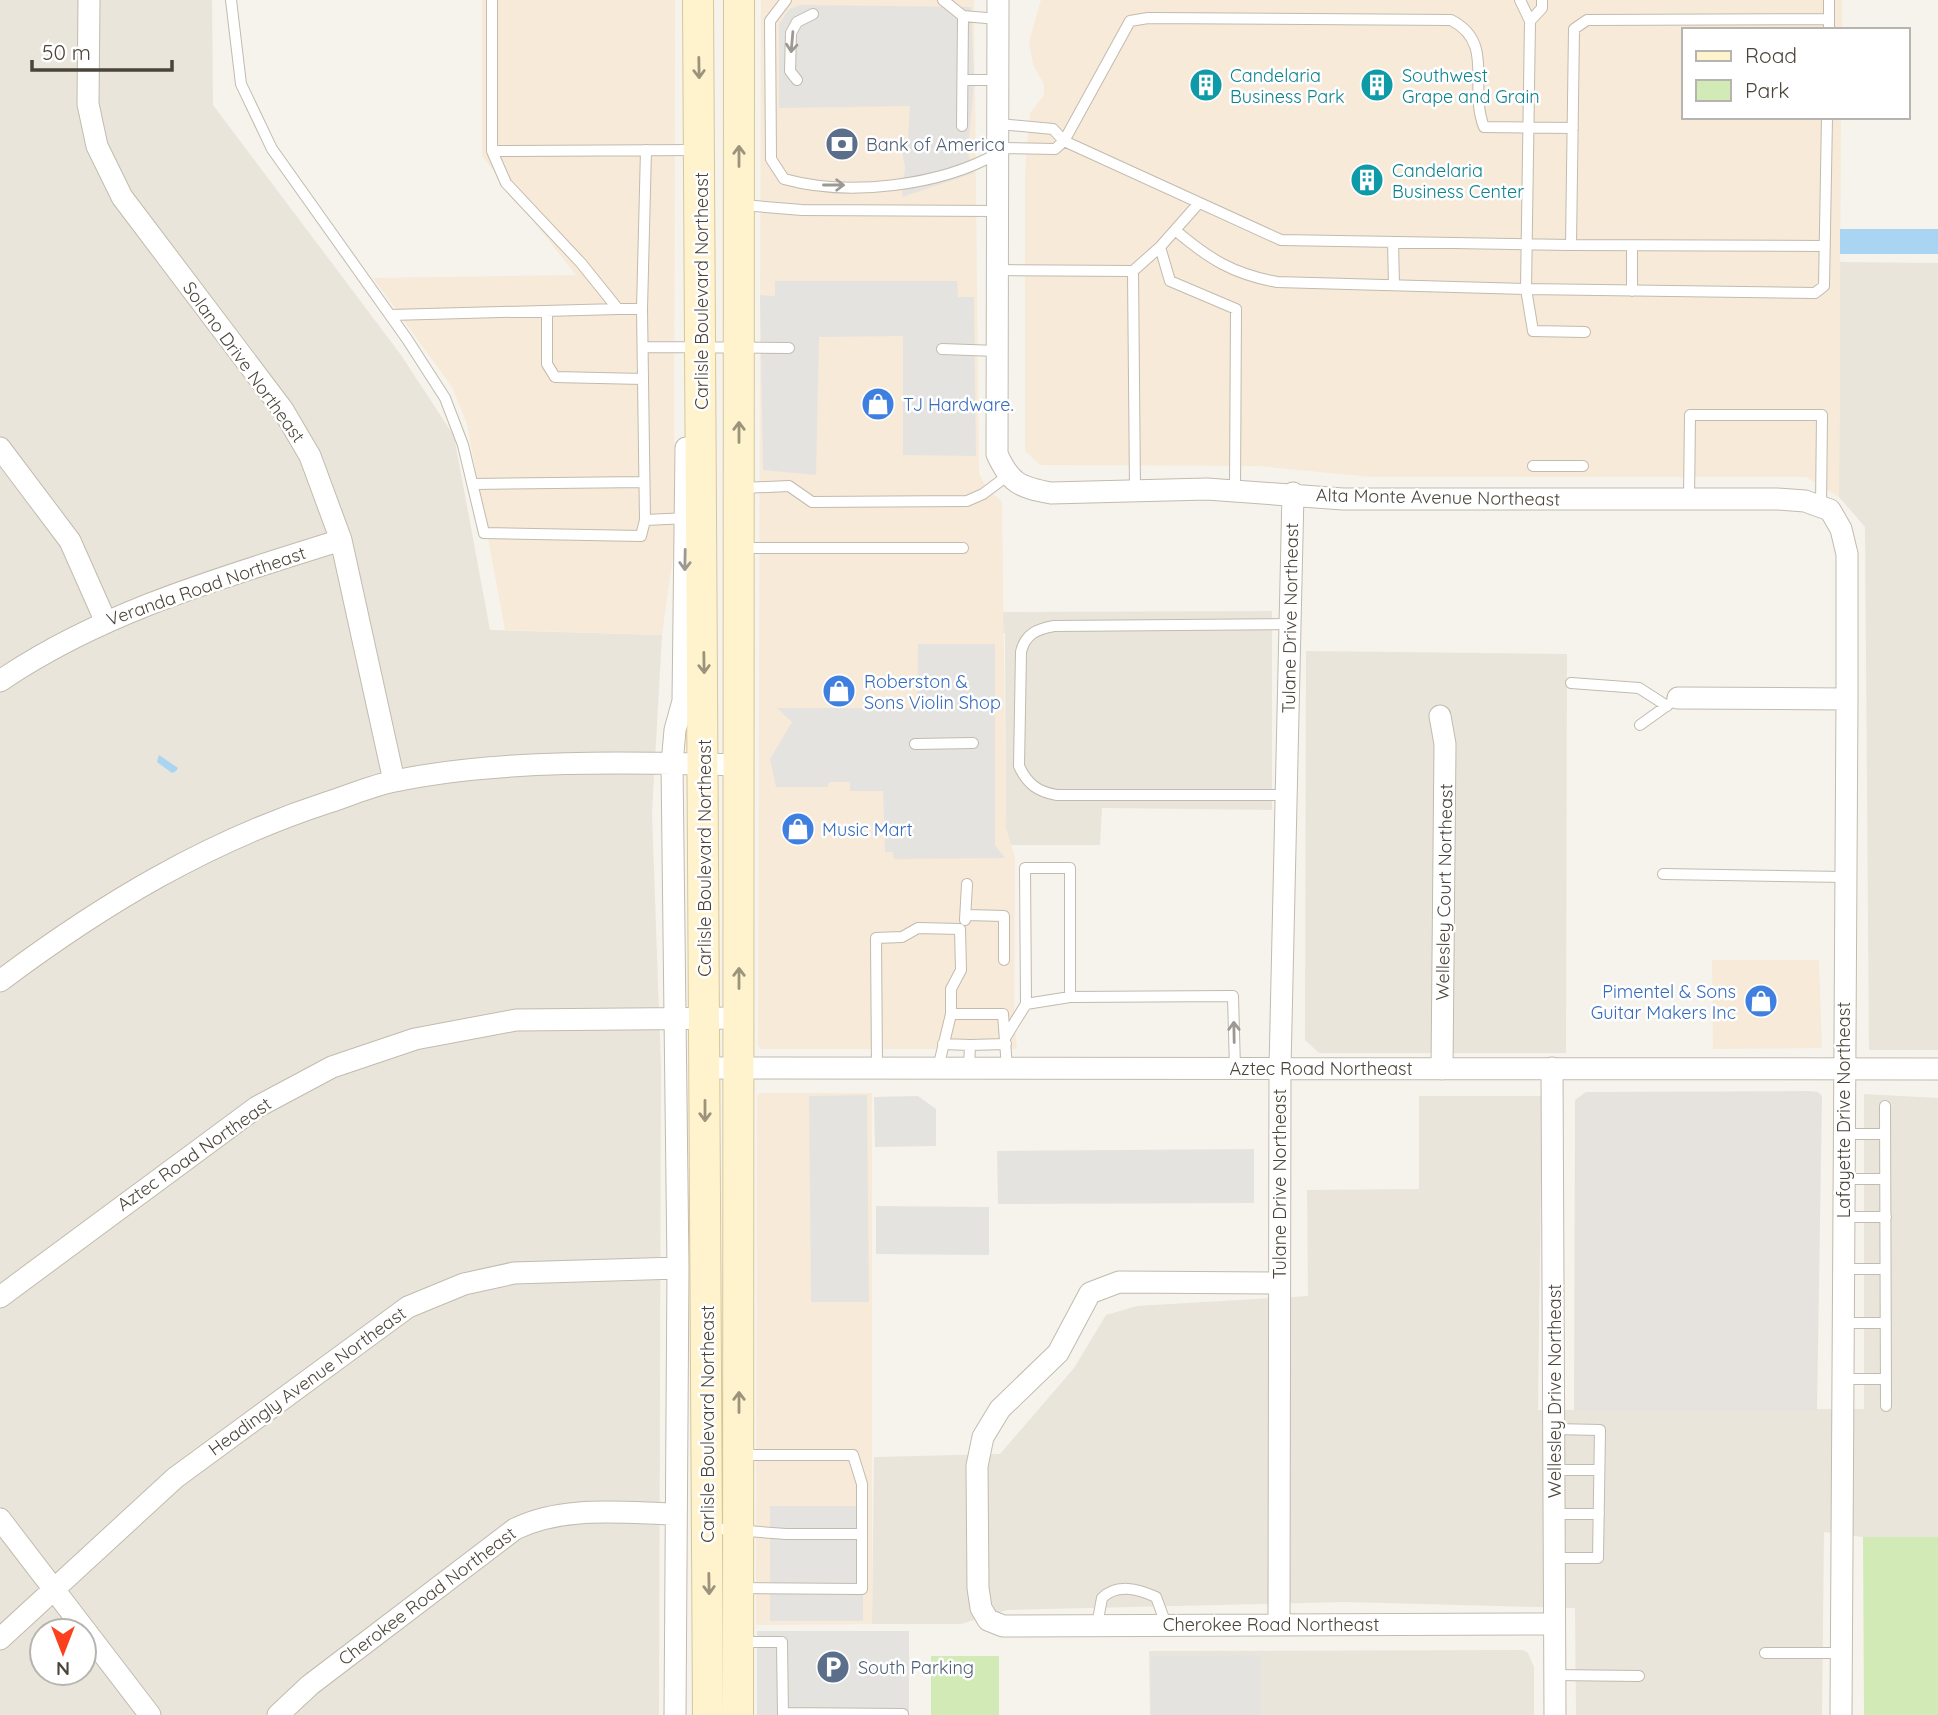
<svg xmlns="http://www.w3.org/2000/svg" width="1938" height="1715" font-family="Quicksand,sans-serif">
  <rect width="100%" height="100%" fill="#f6f3ec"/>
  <path fill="#eae5da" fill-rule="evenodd" d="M0,0H212L213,105L401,355L454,436L490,630L662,635L652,813L661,1067L659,1715H0ZM42,1631H84V1673H42Z
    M1840,262L1938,263V1050H1869L1865,527L1839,497Z
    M1272,611V810L1102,808L1100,845H1011L1006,829L1005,633H1002V612Z
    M1306,651L1567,654L1566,1053H1319L1305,1040Z
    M1864,1094L1938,1098V1537H1863L1824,1532L1822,1715H1576L1575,1608L1345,1602L1007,1610L961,1624H872L874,1457L1000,1454L1074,1368L1106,1315L1137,1306L1308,1296L1307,1190L1419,1189V1096H1542L1538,1410L1864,1409Z
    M1523,1650L1528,1653L1534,1667V1715H1150L1149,1651Z"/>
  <path fill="#f7ead8" d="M482,0H675L674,549L662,635L505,630L467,424L452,387L373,278L576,275L482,156Z
    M761,0H974L979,473L986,487L1002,502L1006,829L1015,858L1014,1018L1017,1049H761L758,1046Z
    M1041,0H1842V30H1684V117H1841L1839,497L1806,477H1372L1258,466L1040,465L1025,451V171L1030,113L1044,95V85L1033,64L1029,42Z
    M1712,960H1819L1822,1048L1713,1049Z
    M760,1093H872V1624L756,1625L757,1096Z"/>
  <path fill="#e6e2dd" d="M1586,1092L1808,1091L1818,1092L1822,1096L1817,1411H1574L1575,1100Z"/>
  <path fill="#d2eab5" d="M1863,1537H1938V1715H1864Z
    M931,1656H999V1715H931Z"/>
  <path fill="#e5e3e0" d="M801,5L971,7L974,80L968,153L974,173L902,197L905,167L902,151L908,139L910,106L779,108V24L789,9Z
    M775,281H957L958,297H974L976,456L903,455V336L819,337L816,475L763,470L760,295L775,296Z
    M918,644H995V845L1005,858L894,859L893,852H885L883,791H850V782H829L828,787H776L770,759L792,722L777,708H917Z
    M867,1095L869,1302H811L809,1096Z
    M918,1096L936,1109V1146L875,1147L874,1097Z
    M1254,1149V1203L998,1204L997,1151Z
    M876,1206L989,1207V1255L876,1254Z
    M770,1506H863V1621H770Z
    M757,1631H909V1715H757Z
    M1261,1655V1715H1151V1656Z"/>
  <path fill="#a9d4f2" d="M1840,229H1938V254H1840Z
    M159,755L178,768L176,771L172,773L157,762Z"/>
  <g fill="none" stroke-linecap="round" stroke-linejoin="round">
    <defs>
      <path id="service" d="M231,0L241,84L272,149L407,339L445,398L463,445L484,533L641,536L645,520L642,309H618L581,263L506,183L492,151V0
        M786,0L770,21L771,159L784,179C849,197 940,186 998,153
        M943,0L963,16L998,19
        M1520,0L1530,21L1542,8V0
        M1530,21L1526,289L1533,331L1585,332
        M1829,30V0
        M797,80L790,71L791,33L797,22L813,14
        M963,80H1000
        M962,126L963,16
        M1573,128L1484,127C1468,87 1496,43 1451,20L1148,18L1130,21L1064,141L1281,240L1571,245L1574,29L1587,20L1829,19
        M998,148L1055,149L1064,141L1053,129L999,124
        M492,151L697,150
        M1198,204L1160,247L1170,281L1236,309L1235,490
        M742,205L802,210L998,211
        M1175,230C1209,259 1233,274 1277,282L1526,289L1815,293L1824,286L1827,117
        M1393,242L1394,285
        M1571,245L1825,246
        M998,270L1133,271L1160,247
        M1133,271L1135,491
        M1632,291V246
        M642,309L646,150
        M547,311V364L555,377L643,379
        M390,315L618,309
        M643,347L789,348
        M942,349L997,351
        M1533,466H1583
        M473,484L644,482
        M742,488L789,486L812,502L967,501L983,494L1007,476
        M1689,499L1690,415H1822L1821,507
        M645,520L689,518
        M742,548H963
        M1571,683L1639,688L1667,706
        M1640,725L1672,702
        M915,744L973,743
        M1286,795H1057C1038,792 1027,784 1019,766L1021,652C1025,634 1037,629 1054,626L1290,624
        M1663,874L1845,877
        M967,915L1004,916V960
        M965,920L967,884
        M1026,1004L1070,997L1233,996L1235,1068
        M1005,1038L1026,1004L1025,868H1070V997
        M943,1044L970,1045L969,1068
        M970,1045L1006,1044
        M877,1068L876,938L902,937L918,928L960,929L961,970L951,989V1014
        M938,1068L951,1014H1003L1007,1068
        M1885,1106L1886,1406
        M1843,1134H1885
        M1843,1179H1885
        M1843,1217H1886
        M1842,1269H1885
        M1842,1323H1886
        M1842,1379H1886
        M1554,1429L1600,1430L1598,1558H1555
        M740,1455H853L862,1484V1534
        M1554,1470H1599
        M1555,1514H1599
        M708,1528L786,1534H862V1589L742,1588
        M1097,1625L1102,1598C1117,1583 1138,1589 1156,1597L1166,1624
        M739,1642H782L783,1715
        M1765,1653H1841
        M1555,1675L1639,1676
        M783,1713L903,1714"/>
      <path id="minor" d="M89,0L88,104L97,146L122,197L283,410L310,456L341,540L394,781
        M998,0L997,454C1010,483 1019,487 1051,493L1207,489L1343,499H1777L1805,501L1830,510L1841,529L1847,554V699L1841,1715
        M0,448L70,541L105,620
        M0,681C103,611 224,577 341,540
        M1678,698L1847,699
        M1440,716L1445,744L1442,1069
        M0,981C103,904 206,842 329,802C351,795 373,785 395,781C499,759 632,762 739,765
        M705,1068L1938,1069
        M1552,1068L1555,1715
        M1279,1283L1119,1282L1090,1293L1058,1353L1000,1409L983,1437L977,1466L978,1588L981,1608L988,1620L1003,1626L1554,1624
        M0,1297L257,1107L332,1067L415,1039L516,1020L739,1018
        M0,1519L150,1715
        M1279,1624L1280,1068L1293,493
        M0,1639L175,1478L408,1307L464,1284L514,1273L678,1268
        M278,1715L310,1685L515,1529C564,1505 622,1513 676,1514
        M675,1715L678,1268L672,764L675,730L683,701L686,448"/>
      <path id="secondary" d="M698,0L708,1715
        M738,1715L739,0"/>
    </defs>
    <use href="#service" stroke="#c2bbae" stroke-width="12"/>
    <use href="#minor" stroke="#c2bbae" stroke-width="23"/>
    <use href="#secondary" stroke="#d6c79b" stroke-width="32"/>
    <use href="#service" stroke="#fff" stroke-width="10"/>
    <use href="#minor" stroke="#fff" stroke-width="21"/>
    <use href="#secondary" stroke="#fff3cd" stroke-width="30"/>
  </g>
  <defs><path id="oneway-shaft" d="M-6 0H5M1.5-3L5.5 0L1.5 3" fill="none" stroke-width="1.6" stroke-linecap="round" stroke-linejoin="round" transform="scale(1.75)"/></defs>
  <g stroke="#9c9892">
    <use href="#oneway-shaft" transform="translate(792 42) rotate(95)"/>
    <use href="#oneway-shaft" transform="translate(834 185)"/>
    <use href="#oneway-shaft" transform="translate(685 560) rotate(91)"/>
    <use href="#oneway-shaft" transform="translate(1234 1032) rotate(-91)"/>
  </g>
  <g stroke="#9c937c">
    <use href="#oneway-shaft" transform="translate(699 68) rotate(89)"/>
    <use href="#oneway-shaft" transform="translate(739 156) rotate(-90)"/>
    <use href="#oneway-shaft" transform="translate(739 432) rotate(-90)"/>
    <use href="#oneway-shaft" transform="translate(704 663) rotate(89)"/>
    <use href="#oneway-shaft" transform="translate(739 978) rotate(-90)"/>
    <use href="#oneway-shaft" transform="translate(705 1111) rotate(90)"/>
    <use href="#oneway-shaft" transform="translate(739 1402) rotate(-90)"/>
    <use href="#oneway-shaft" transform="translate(709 1584) rotate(89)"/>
  </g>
  <defs>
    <symbol id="building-disc" viewBox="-11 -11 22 22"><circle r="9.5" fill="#0f9aa8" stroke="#fff"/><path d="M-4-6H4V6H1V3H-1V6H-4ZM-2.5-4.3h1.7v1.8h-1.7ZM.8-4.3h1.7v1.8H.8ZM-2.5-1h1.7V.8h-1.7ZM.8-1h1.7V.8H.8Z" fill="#fff"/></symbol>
    <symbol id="bank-disc" viewBox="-11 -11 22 22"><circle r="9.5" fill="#5c6f8a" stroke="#fff"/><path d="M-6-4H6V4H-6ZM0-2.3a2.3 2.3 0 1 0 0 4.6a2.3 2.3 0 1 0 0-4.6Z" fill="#fff"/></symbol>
    <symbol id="shop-disc" viewBox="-11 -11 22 22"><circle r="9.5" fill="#3f7fe0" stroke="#fff"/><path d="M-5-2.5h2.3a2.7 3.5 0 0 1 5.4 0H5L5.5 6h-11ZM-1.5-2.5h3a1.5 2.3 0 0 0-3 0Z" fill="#fff"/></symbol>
    <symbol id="parking-disc" viewBox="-11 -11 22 22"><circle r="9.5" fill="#5c6f8a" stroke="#fff"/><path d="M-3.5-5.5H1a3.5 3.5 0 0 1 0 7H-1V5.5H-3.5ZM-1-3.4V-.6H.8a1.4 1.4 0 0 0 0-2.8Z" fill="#fff"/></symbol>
  </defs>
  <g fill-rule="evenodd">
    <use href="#building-disc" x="1187" y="66" width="38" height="38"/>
    <use href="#building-disc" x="1358" y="66" width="38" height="38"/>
    <use href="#bank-disc" x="823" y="125" width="38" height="38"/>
    <use href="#building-disc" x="1348" y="161" width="38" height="38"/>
    <use href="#shop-disc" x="859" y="385" width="38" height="38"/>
    <use href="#shop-disc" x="820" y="672" width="38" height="38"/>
    <use href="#shop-disc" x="779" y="810" width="38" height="38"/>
    <use href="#shop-disc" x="1742" y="982" width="38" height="38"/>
    <use href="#parking-disc" x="814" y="1648" width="38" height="38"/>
  </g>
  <g text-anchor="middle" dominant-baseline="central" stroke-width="5" stroke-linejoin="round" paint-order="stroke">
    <g font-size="18" fill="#0d838f" stroke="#fff" text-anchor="start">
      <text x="1230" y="75">Candelaria<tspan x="1230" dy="21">Business Park</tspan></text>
      <text x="1402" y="75">Southwest<tspan x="1402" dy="21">Grape and Grain</tspan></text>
      <text x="1392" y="170">Candelaria<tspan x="1392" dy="21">Business Center</tspan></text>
    </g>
    <g font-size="18" fill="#4e5e75" stroke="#fff" text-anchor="start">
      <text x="866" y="144">Bank of America</text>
      <text x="858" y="1667">South Parking</text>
    </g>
    <g font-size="18" fill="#4b4439" stroke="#fff">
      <text transform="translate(701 291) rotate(-90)">Carlisle Boulevard Northeast</text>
      <text transform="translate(244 362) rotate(54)">Solano Drive Northeast</text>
      <text transform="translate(1438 497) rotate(1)">Alta Monte Avenue Northeast</text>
      <text transform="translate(206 586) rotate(-19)">Veranda Road Northeast</text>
      <text transform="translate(1290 618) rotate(-89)">Tulane Drive Northeast</text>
      <text transform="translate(704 858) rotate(-90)">Carlisle Boulevard Northeast</text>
      <text transform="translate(1444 892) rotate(-89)">Wellesley Court Northeast</text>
      <text x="1321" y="1068">Aztec Road Northeast</text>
      <text transform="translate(1843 1110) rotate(-90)">Lafayette Drive Northeast</text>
      <text transform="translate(194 1154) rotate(-35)">Aztec Road Northeast</text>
      <text transform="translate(1279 1184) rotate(-90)">Tulane Drive Northeast</text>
      <text transform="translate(307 1381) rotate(-36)">Headingly Avenue Northeast</text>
      <text transform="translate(1554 1391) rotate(-90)">Wellesley Drive Northeast</text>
      <text transform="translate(707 1424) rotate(-90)">Carlisle Boulevard Northeast</text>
      <text transform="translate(427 1596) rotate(-37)">Cherokee Road Northeast</text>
      <text x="1271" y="1624">Cherokee Road Northeast</text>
    </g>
    <g font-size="18" fill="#366cbe" stroke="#fff" text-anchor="start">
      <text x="903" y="404">TJ Hardware.</text>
      <text x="864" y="681">Roberston &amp;<tspan x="864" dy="21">Sons Violin Shop</tspan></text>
      <text x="822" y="829">Music Mart</text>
      <text x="1736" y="991" text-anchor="end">Pimentel &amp; Sons<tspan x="1736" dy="21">Guitar Makers Inc</tspan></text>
    </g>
  </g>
  <rect x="1682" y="28" width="228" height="91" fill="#ffffff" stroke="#b7b4b0" stroke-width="2"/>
  <rect x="1696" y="51" width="35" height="10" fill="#fff3cd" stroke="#b7b4b0" stroke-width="2"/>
  <text x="1745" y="63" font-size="21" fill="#4b4439">Road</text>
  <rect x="1696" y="80" width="35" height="21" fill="#d2eab5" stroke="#b7b4b0" stroke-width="2"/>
  <text x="1745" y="98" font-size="21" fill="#4b4439">Park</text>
  <g transform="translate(63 1652) rotate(180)"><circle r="33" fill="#ffffff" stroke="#b7b4b0" stroke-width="2"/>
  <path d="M0-5L12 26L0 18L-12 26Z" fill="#fc3f1d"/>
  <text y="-10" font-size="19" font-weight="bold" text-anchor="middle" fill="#4b4439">N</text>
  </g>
  <path d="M32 60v10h140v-10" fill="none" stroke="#4b4439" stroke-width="3.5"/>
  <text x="42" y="60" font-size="21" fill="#4b4439" stroke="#ffffff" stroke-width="5" paint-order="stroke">50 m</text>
</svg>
